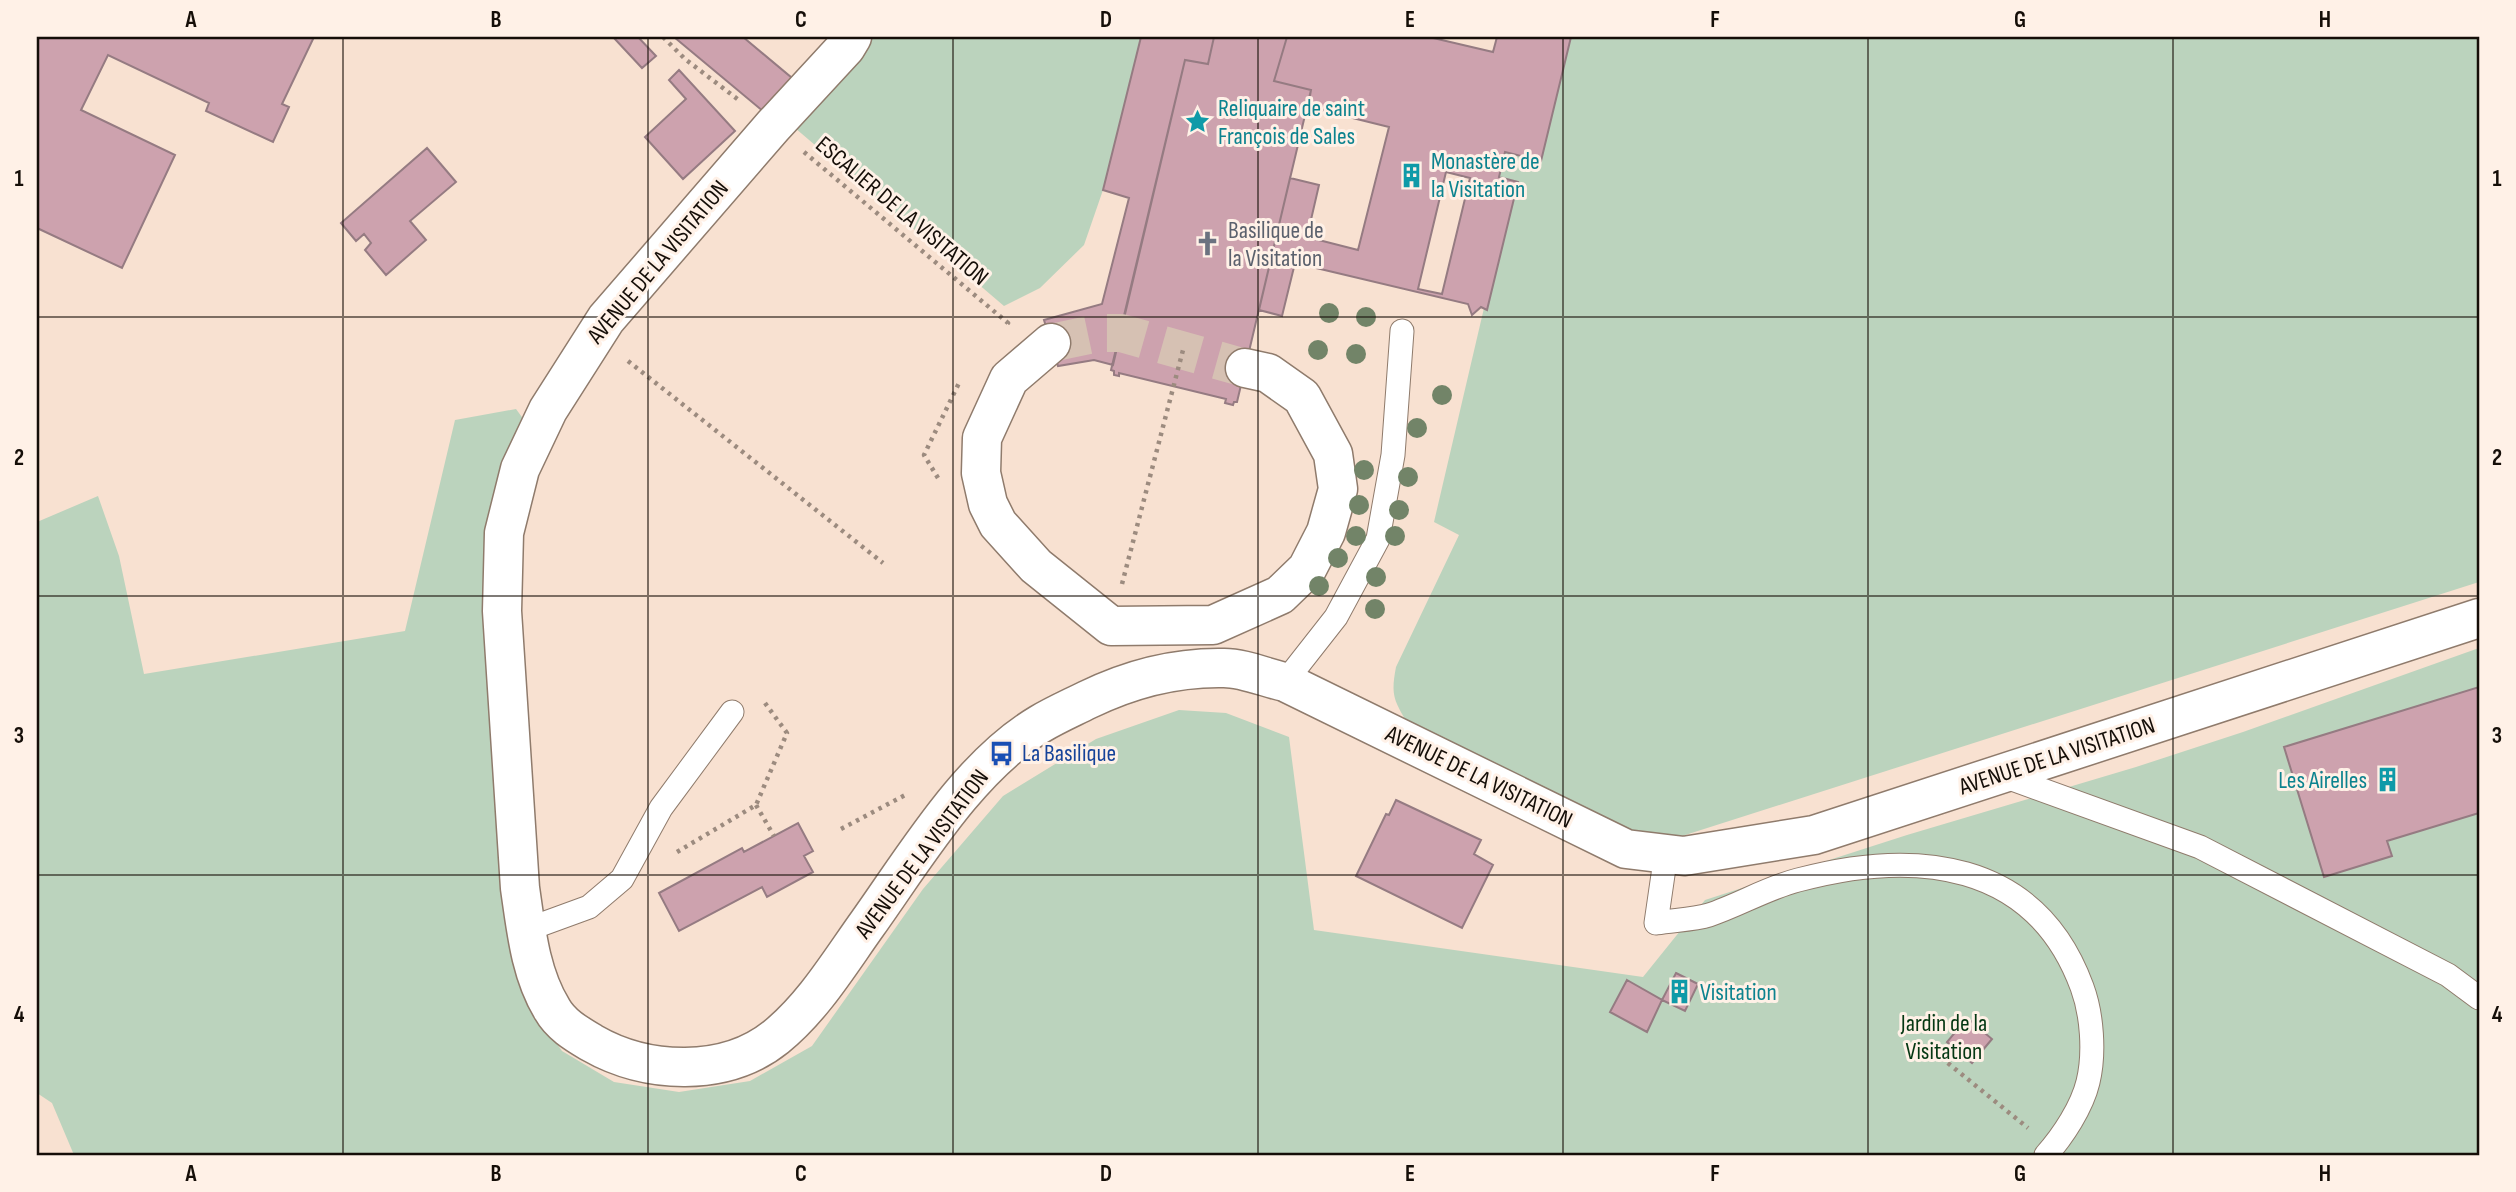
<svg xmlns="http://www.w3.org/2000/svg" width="2516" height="1192" font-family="'Sofia Sans Condensed',sans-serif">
  <rect width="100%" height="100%" fill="#f8e1d1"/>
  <path fill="#bbd3bd" d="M872,37H1141L1103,190L1084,245L1040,288L1004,306L795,128L862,54Z
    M1571,37H2479V582L1679,837L1624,829L1410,728C1395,701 1390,698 1396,667L1459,535L1434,522L1484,308L1487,309L1518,183L1499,177L1505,152L1541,160Z
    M516,409L527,424L494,565L529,1004L562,1051L614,1082L679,1092L750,1081L812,1046L923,889L1003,796L1096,739L1179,710L1226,713L1289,737L1314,930L1643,977L1705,900L1907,835L2136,767L2243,732L2479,648V1155H74L52,1103L37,1093V522L98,496L119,556L144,674L405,631L455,420Z"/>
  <path fill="#cda2ae" stroke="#957b82" stroke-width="2" fill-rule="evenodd" d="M37,37H314L282,104L289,107L273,142L206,111L209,103L108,55L81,110L175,155L122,268L37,228Z
    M613,37H638L656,56L642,68Z
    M674,37H743L792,78L764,112Z
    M1141,37H1214L1208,64L1185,60L1113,365L1094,360L1058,366L1044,320L1102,304L1129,198L1103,190Z
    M1214,37H1287L1274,81L1311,90L1237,402H1234L1233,405L1225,403L1226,399L1119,373V376L1114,375V371L1111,370L1185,60L1208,64Z
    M1287,37H1429L1493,52L1497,37H1571L1541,161L1505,152L1499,177L1518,182L1487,310L1481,307L1472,315L1468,304L1295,263L1282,316L1259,310L1290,178L1319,185L1307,237L1358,250L1389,127L1308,107L1311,90L1274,81ZM1446,172L1470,178L1442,294L1418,289Z
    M679,70L735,131L683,179L645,137L686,99L669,80Z
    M427,148L456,182L410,221L426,240L386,275L365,250L371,243L364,234L356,241L341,223Z
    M2479,687V813L2387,841L2392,856L2324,877L2284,747Z
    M1396,800L1481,840L1474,854L1493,865L1462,928L1356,876L1386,814L1389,815Z
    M798,823L813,851L804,856L813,872L767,897L762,887L679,931L659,893L742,848L744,852Z
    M1676,973L1698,984L1685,1011L1662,1000Z
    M1627,980L1662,1000L1647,1032L1610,1012Z
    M1967,1018L1992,1039L1972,1063L1947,1042Z"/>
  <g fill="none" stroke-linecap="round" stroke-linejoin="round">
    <path stroke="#d6c1b3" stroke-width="38" stroke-dasharray="38 19" stroke-linecap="butt" d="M1051,343L1098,333H1121L1245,368"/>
    <defs>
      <path id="lane" d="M1285,682L1336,617L1378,539L1393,455L1402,331
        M2001,775L2200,847L2448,975L2479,998
        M1666,854L1656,923C1673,920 1693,920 1709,915C1739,905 1767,888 1798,880C1914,849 2035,859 2082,987C2092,1014 2095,1053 2088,1082C2082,1107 2063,1136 2046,1155
        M526,930L589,907L622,879L661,808L732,712"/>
      <path id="street" d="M852,37L846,47L773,126L606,319L548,410L520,469L504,533L502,611L520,888C526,929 530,973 552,1009C561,1025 577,1034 592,1043C646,1074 725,1078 776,1037C814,1006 840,962 868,923C915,857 969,766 1040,724C1055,715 1071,708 1087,700C1130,679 1176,667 1224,668C1244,668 1266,678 1285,682L1626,849L1684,856L1814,835L2479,618
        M1051,343L1009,379L982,438L981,473L988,504L998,524L1036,566L1111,626L1213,625L1280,595L1307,569L1326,532L1338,489L1333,454L1302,397L1268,373L1245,368"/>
    </defs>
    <use href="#lane" stroke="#8f7b6c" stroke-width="25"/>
    <use href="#street" stroke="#8f7b6c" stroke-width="41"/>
    <path stroke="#9c8b7f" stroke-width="4.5" stroke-dasharray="3.5 5" stroke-linecap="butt" d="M663,37L685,59L740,101
      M804,152L1008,323L1006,325
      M628,361L883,563
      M938,478L924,455L959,383
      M1122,584L1183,350
      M756,805L774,836
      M841,829L907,794
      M677,852L756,805L787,733L765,703
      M1928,1047L2028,1128"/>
    <use href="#lane" stroke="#fff" stroke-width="23"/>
    <use href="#street" stroke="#fff" stroke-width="38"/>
  </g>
  <g fill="#728468">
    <circle cx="1329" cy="313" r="10"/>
    <circle cx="1366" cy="317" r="10"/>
    <circle cx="1318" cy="350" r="10"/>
    <circle cx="1356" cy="354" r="10"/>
    <circle cx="1442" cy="395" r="10"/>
    <circle cx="1417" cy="428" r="10"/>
    <circle cx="1364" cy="470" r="10"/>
    <circle cx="1408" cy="477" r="10"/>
    <circle cx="1359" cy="505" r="10"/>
    <circle cx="1399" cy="510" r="10"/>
    <circle cx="1356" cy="536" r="10"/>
    <circle cx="1395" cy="536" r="10"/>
    <circle cx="1338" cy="558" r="10"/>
    <circle cx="1376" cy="577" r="10"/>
    <circle cx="1319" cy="586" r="10"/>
    <circle cx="1375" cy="609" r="10"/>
  </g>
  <path fill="none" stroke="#150e08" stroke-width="2" stroke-opacity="0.55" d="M343,37V1155M648,37V1155M953,37V1155M1258,37V1155M1563,37V1155M1868,37V1155M2173,37V1155M37,317H2479M37,596H2479M37,875H2479"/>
  <defs>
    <symbol id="sight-bare" viewBox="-9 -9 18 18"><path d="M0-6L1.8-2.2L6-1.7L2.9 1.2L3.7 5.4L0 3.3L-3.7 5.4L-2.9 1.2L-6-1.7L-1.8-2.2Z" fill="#0f9aa8" stroke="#fff1e7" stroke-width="2.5" paint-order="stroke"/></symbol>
    <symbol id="building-bare" viewBox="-9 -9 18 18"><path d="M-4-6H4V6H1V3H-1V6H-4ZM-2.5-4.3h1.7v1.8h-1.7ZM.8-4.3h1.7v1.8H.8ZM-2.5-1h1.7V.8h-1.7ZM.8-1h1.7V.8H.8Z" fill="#0f9aa8" stroke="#fff1e7" stroke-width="2.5" paint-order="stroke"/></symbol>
    <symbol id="church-bare" viewBox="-9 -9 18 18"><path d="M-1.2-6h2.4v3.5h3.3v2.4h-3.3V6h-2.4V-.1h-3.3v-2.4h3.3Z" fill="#6b7280" stroke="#fff1e7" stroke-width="2.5" paint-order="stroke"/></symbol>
    <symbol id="bus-bare" viewBox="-9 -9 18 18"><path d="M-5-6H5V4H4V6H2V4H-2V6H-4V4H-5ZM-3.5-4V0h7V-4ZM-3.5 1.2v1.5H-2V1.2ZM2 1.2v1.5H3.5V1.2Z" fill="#1a4fb4" stroke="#fff1e7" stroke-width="2.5" paint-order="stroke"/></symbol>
  </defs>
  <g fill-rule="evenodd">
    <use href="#sight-bare" x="1180" y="104" width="35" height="35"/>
    <use href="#building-bare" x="1394" y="158" width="35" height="35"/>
    <use href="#church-bare" x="1190" y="226" width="35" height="35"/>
    <use href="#bus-bare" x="984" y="736" width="35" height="35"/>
    <use href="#building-bare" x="2370" y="762" width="35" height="35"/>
    <use href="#building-bare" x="1662" y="974" width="35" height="35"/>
  </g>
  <g text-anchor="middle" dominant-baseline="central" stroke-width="6" stroke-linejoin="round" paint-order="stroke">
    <g font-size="24" fill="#0d838f" stroke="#fff1e7" text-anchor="start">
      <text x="1218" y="108">Reliquaire de saint<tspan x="1218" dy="28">François de Sales</tspan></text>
      <text x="1431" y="161">Monastère de<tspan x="1431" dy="28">la Visitation</tspan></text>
      <text x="2367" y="780" text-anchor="end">Les Airelles</text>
      <text x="1700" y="992">Visitation</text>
    </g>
    <g font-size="24" fill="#150e08" stroke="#fff1e7">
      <text transform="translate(902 211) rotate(40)">ESCALIER DE LA VISITATION</text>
      <text transform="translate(658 262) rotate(-50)">AVENUE DE LA VISITATION</text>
      <text transform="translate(2057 756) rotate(-18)">AVENUE DE LA VISITATION</text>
      <text transform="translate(1479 777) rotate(26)">AVENUE DE LA VISITATION</text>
      <text transform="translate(922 854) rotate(-53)">AVENUE DE LA VISITATION</text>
    </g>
    <g font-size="24" fill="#5b616d" stroke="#fff1e7" text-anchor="start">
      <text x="1228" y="230">Basilique de<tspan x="1228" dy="28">la Visitation</tspan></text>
    </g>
    <g font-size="24" fill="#164399" stroke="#fff1e7" text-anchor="start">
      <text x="1022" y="753">La Basilique</text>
    </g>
    <g font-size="24" fill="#043712" stroke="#fff1e7">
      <text x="1944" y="1023">Jardin de la<tspan x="1944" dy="28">Visitation</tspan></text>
    </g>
  </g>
  <rect width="2516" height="1192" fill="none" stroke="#fff1e7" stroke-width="77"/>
  <rect x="38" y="38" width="2440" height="1116" fill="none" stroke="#150e08" stroke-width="2.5"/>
  <g font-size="23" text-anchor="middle" font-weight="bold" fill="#150e08">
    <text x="191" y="27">A</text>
    <text x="496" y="27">B</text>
    <text x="801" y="27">C</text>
    <text x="1106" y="27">D</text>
    <text x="1410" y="27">E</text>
    <text x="1715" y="27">F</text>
    <text x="2020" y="27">G</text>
    <text x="2325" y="27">H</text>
    <text x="19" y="186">1</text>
    <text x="2497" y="186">1</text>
    <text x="19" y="465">2</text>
    <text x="2497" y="465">2</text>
    <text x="19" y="743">3</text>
    <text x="2497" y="743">3</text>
    <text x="19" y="1022">4</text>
    <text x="2497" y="1022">4</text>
    <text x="191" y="1181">A</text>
    <text x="496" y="1181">B</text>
    <text x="801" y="1181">C</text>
    <text x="1106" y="1181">D</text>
    <text x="1410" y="1181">E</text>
    <text x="1715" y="1181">F</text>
    <text x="2020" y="1181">G</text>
    <text x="2325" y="1181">H</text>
  </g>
</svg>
